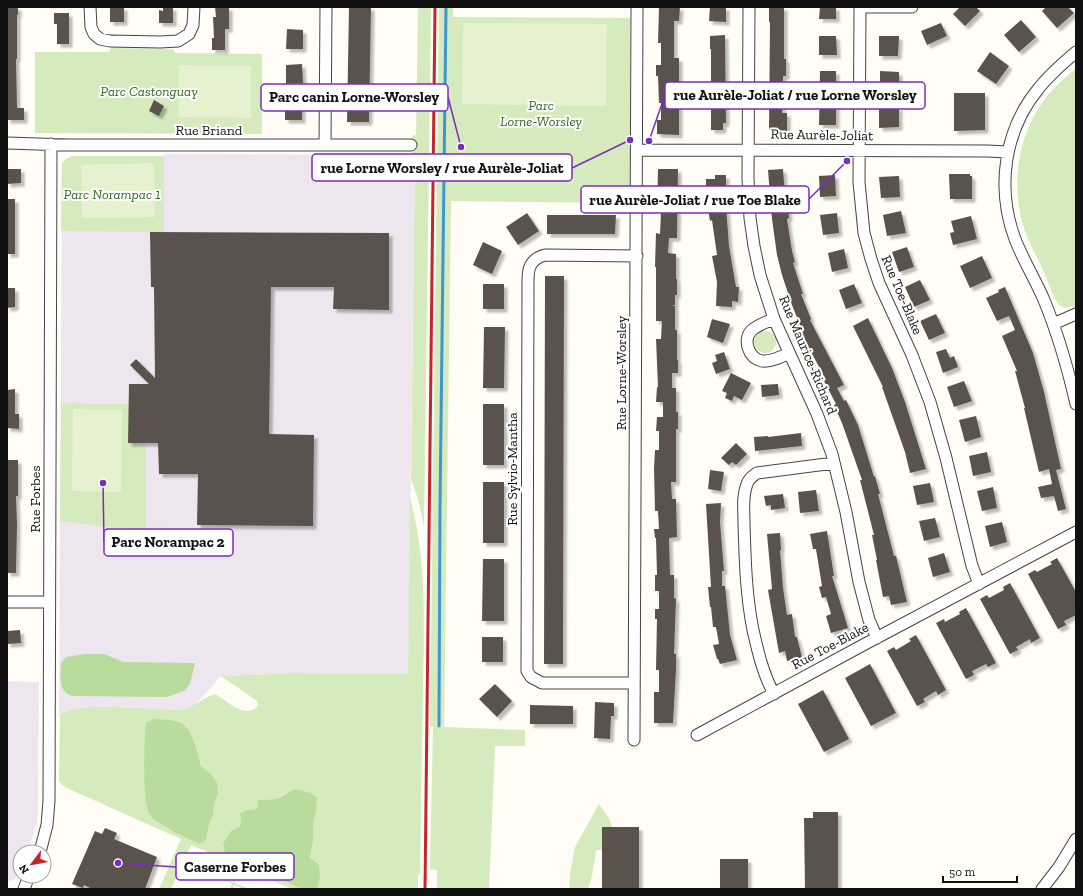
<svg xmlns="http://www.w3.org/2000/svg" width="1083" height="896" font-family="'Zilla Slab',serif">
  <defs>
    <filter id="shadow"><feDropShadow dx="3.5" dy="3.5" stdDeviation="1" flood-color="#0004"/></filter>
  </defs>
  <rect width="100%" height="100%" fill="#fffdf5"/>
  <path fill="#eee6ef" d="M164,154L415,155L408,674L293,673L221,676L199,701L189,709L167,711L86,708L66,711L60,715L59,718L62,163L66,159L72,156H163Z
    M7,681L39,682L38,809L37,822L28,852H20V870L18,874L14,880L7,882Z"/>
  <path fill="#d5ebbd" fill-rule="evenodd" d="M418,7H431L424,526L418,499L411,479L415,156L412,155V136L416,135Z
    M439,7H453V17L630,18V203L451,201L444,727L525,730V746H495L489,889H437V870L430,869L433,727L430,726Z
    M111,48L173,49L175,53L262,54V134L35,133V52H109Z
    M1076,68V307L1074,308L1073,306L1066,308L1059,305C1052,294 1047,279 1041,266C1035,253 1027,239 1023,225C1010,181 1019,131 1048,95C1056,85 1066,77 1076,68Z
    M72,156H164V232L61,231L62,163L66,159Z
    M754 342a11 11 0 1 1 22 0a11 11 0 1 1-22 0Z
    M61,403L129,404L146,442V531L123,529L60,521Z
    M410,498C427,559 424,623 423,686C422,749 421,811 420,874L418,875V889H316L317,888L310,859L313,842V824L316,811L286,793L276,799L258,800L257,809L247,810L241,818L240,827L227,855L302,889H292L191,845L171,889H159L181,839L69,789L62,785L59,781L60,715C77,700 155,711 180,710C193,708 202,698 215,694C227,700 244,720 258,706L257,701L221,676L293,673L408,674ZM171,720L182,723L189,730L196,747L201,766L210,773L218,793L214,806L213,816L209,825L206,840L200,844L164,827L150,816Z
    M599,804L609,818L612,827L602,850H596L592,876L588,889H569L570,873L575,847Z
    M199,859L200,861L198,867L233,882L237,876L235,883L249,889H244L234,885L232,889H230L232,884L197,868L194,874H192Z"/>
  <path fill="#b9dc9c" d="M85,654H104L124,662L195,663L190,684L184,691L167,697L73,696C57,692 61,676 61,663L66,657Z
    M154,719L171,720L182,723L189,730L196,747L201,766L210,773L217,782L218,793L214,806L213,816L209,825L206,840L200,844C189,839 156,825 150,815C142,804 144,739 146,723Z
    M295,789L310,793L317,797L316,811L313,824V842L310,858L319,865L320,877L317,889H302L226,855L223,844L231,831L240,827L241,818L240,813L247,810L257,809L258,800L276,799Z"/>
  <path fill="#e6f2cf" d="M463,23L607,24L606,106L462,104Z
    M179,65L251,66V118L179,117Z
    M154,163L155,217L82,218L81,165Z
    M73,409L122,410L121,492L72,491Z"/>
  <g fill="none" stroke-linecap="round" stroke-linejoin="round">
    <path stroke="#3f96cf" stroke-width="3" d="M439,726L440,507L446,7"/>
  </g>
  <path fill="#5a524d" filter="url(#shadow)" d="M7,7H18V15H17V59H16L17,108H24V120H7Z
    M110,7H124V22H110Z
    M163,7H173V23H159V10L163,11Z
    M215,7H229V29H225V50H212V38H214L213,17H216Z
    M349,7H371L369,122H347Z
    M659,7H680L679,21H674V58H679V135L657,134V120H661V103H659L658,76H656V65H661V43H658Z
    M710,7H726V22L709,21Z
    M769,7H784V59H786V76H783L782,113H787V131L769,130L770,22H769Z
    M820,7H836V19H819Z
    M960,7H976L980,11L965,26L953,14Z
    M1046,7H1068L1074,13L1057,28L1042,11Z
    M54,13H69V44H57V24H54Z
    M1021,20L1036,37L1019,52L1004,35Z
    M941,23L947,36L927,45L921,31Z
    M287,29L303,30V49H286Z
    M725,35L726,123H723V130H711V49H710V36Z
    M819,36H836L837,55H819Z
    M879,36H899L898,56H879Z
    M990,52L1009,66L996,84L977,71Z
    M302,64L303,83L286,84V65Z
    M820,71H836V125H819Z
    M880,71L899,72V92H880Z
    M954,93H985V130L954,131Z
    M285,99H302V120H285Z
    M154,100L164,106L159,116L149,111Z
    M879,107H899V127L879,128Z
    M7,169H21V183L7,184Z
    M658,169H678L677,238H669L668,253L676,254V279H677V295H675V305H672L675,306V330H677V360H678V373H672V388H676V412H678V429H676V482H671L672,499H676L677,537L669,538L670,575H674V598L676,599L674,654H676V670L673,723H654V692H659V670H656L657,619H655V609H659V591H655V575H657L656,538H655L654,529H659L658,511H655L654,468L655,450H659V431H656L657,417H663V402H656L657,387H658L656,339H661L662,321H656V267H655L656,233L660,234L661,212H657Z
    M783,169L785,197H787L789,218L787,219L792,251L795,262L793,263L803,294H801L811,319L810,320L844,385L837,388L844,401L846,400L858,425L874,477L875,476L880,494H878L894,556H896L907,602L891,605L889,596L883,597L876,560H877L872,535H874L860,480H862L842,423L834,405L836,404L824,381L826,380L800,331L802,330L792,305L782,275L777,255L772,219L768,170Z
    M949,174H970V176H972V199H950Z
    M715,175H726V193H725L729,246L736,287H739L738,302L732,301V307L716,306L717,282L712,256L717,255L712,220L710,221L709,215L708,203L713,202V188H706V179H715Z
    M835,175L836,196L820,197L819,176Z
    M899,176L900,197L881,198L879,177Z
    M7,199H15V254H7Z
    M901,211L906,233L887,236L883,215Z
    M527,213L539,231L518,245L506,227Z
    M837,213L839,233L823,235L820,215Z
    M547,215H616L615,234H547Z
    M971,216L977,239L953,245L950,233L954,232L951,221Z
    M150,232L389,233V310L333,309L334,287H271L269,434L314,435L313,526L197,525L198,474H159L158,443H128L129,384H149L130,365L136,359L155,378L154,287H151Z
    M483,242L502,251L492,274L473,265Z
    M907,247L914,267L899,272L892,252Z
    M844,249L848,268L832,272L828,253Z
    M982,256L992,278L970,288L960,266Z
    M545,276H564L563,664H544Z
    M920,280L930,300L914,307L905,287Z
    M483,284H504V309H483Z
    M854,284L862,303L846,309L839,290Z
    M1005,287L1033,353L1044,392L1061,469L1056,470L1066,509L1058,511L1054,496L1041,498L1038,487L1052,484L1049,469L1039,472L1024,408H1025L1015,371H1017L1002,336L1015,330L1009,316L997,321L986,298L999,292L998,290Z
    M7,288H15V307L7,308Z
    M936,314L945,333L929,340L920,321Z
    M868,318L892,368L905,402L926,469L910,473L905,452L882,387H883L853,326Z
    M712,319L730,324L723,343L707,337Z
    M484,327H505L504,388H483Z
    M946,349L950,358L954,356L958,367L943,373L936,352Z
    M724,352L730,369L716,374L712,363L717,361L715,355Z
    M731,373L751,383L742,400L734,396L732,401L725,398L727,393L722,391Z
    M964,381L972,401L954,407L947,387Z
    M778,384L779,395L762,397L761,385Z
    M15,389V414H19V429L7,428V390Z
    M483,404H504V465H483Z
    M976,416L981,437L965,442L959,420Z
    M801,433L802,446L755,451L754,437L768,436V437Z
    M736,443L747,454L736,465L732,462L729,465L721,458Z
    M987,452L991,472L973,476L969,456Z
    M7,460H18V496H16L17,524L16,573H7Z
    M710,470L724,472L721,491L708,489Z
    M483,482H504V543H483Z
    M930,483L934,502L917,505L913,486Z
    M993,487L997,508L982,511L977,491Z
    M816,490L819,511L800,513L798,492Z
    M783,494L785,508L771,510V505L766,506L764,496Z
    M721,503L720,522L724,571H722V586H725L730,635L737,660L720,664L718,659H717L713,645L719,644L716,627H713L711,607H710L708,587H711L706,504Z
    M935,518L940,537L924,541L919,521Z
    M1002,522L1007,542L990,547L985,526Z
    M827,531L834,576H832L848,628L831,633L826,616L831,614L826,597L822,598L819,587L822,586L816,549H813L810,534Z
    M780,533L781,550H780L783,588L787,615L792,614L795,637H797L802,658L787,661L785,651L779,653L768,590L772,589L767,534Z
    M944,553L950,572L933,577L928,558Z
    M1057,558L1076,592V615L1064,621L1066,625L1058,629L1028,574L1035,570L1037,572L1052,564L1050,562Z
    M483,559H504V621H482Z
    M1010,583L1040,638L1031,643L1030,639L1016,647L1018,650L1010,654L980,599L987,595L989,598L1004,590L1003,587Z
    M966,608L996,663L988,667L986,664L972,671L974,675L966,679L936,623L944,619L945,622L960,614L959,612Z
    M20,630L21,643L7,644V631Z
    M916,635L946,690L938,695L936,691L923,699L925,702L917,706L887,651L894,647L896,650L911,641L909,639Z
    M482,637H503V662H482Z
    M870,664L896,713L871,726L845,678Z
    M495,684L512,701L497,717L479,699Z
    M823,690L849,739L824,752L798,704Z
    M595,702L614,703V716H611L610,739L594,738Z
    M530,705L573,706V724H530Z
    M813,812H838V889H805L804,818H813Z
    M602,827H639V889H602Z
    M105,828L117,833L114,839L157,857L145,889H92L84,885L83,888L72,884L95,831L102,834Z
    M720,859H748V889H720Z"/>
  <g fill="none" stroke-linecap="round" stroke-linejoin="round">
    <defs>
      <path id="street" d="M90,7L91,27L94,34L100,39L110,41L160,42L178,41L189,34L193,25L194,7
        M749,7L748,178L750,218L754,246L760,275L774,319L817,414L832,454L846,512L859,582L869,620L877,638
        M860,7L859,182L864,233L871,259L879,283L912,355L930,402L946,458L972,566L979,584
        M860,7H912
        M1076,52C1063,63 1050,74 1039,88C1004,130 996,188 1015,239C1023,260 1035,279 1044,300C1058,334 1068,369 1076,404
        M7,143L68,145H411
        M325,145L326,7
        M637,150L987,151L1008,152
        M774,319C766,322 757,325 751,331C743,340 748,358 762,361C771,362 781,357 789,353
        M1053,324L1076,314
        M7,602H49
        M634,683H542L531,677L527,671L528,280C528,267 531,259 545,255L637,256
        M774,694C763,674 758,652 753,630C746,595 745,559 744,523C744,510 742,496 747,484C749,478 753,476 757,473L834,463
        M697,735L865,644L1076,532
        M634,740L637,7
        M40,852L47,825L49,801L51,144
        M24,889L29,876
        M1042,889L1059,867L1076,839"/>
    </defs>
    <use href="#street" stroke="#444" stroke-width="13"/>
    <use href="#street" stroke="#fff" stroke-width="11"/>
    <path stroke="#c4262e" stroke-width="3" d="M425,889L435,7"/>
  </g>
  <g text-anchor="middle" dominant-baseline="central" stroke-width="4" stroke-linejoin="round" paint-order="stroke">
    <g font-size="14" font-style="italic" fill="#2f6b1f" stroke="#fff">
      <text x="149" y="91">Parc Castonguay</text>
      <text x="541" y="105">Parc<tspan x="541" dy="16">Lorne-Worsley</tspan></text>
      <text x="112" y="194">Parc Norampac 1</text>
    </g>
    <g font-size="14" fill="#111" stroke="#fff">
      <text x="209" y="130">Rue Briand</text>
      <text transform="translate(822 135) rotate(1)">Rue Aurèle-Joliat</text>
      <text transform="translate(902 295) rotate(67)">Rue Toe-Blake</text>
      <text transform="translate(808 355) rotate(67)">Rue Maurice-Richard</text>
      <text transform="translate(621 373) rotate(-90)">Rue Lorne-Worsley</text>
      <text transform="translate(512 469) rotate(-90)">Rue Sylvio-Mantha</text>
      <text transform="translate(35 499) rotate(-90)">Rue Forbes</text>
      <text transform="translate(830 646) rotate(-28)">Rue Toe-Blake</text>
    </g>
  </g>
  <path fill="none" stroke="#7b2cbf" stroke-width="1.5" d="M649 141L665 95M461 147L448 97M630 140L572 168M847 161L809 199M103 483L104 542M118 863L176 867"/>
  <g fill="#7b2cbf" stroke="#fff" stroke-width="1.5">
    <circle cx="649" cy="141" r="4"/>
    <circle cx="461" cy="147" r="4"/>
    <circle cx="630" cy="140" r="4"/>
    <circle cx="847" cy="161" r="4"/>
    <circle cx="103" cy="483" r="4"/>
    <circle cx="118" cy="863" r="4"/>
  </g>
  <g fill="#fff" stroke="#7b2cbf" stroke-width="1.5">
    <rect x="665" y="82" width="260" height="27" rx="4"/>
    <rect x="261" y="84" width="187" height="27" rx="4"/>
    <rect x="312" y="154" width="260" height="27" rx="4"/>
    <rect x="581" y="186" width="228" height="27" rx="4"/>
    <rect x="104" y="529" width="129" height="27" rx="4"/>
    <rect x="176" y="853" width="118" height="27" rx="4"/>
  </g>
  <g font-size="15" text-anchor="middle" font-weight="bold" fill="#111">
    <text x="795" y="100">rue Aurèle-Joliat / rue Lorne Worsley</text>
    <text x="354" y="102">Parc canin Lorne-Worsley</text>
    <text x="442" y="173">rue Lorne Worsley / rue Aurèle-Joliat</text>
    <text x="695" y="205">rue Aurèle-Joliat / rue Toe Blake</text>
    <text x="168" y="547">Parc Norampac 2</text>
    <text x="235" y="872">Caserne Forbes</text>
  </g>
  <rect width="1083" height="896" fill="none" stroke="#111111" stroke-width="16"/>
  <g transform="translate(32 864) rotate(238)"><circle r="19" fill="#ffffff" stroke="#a0a0a0"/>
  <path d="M0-3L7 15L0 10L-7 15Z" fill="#c4262e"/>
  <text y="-6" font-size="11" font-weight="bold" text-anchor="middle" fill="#111111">N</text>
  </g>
  <path d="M943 876v6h74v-6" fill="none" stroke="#111111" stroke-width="2"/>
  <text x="949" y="876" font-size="12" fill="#111111" stroke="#ffffff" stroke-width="3" paint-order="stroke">50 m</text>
</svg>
